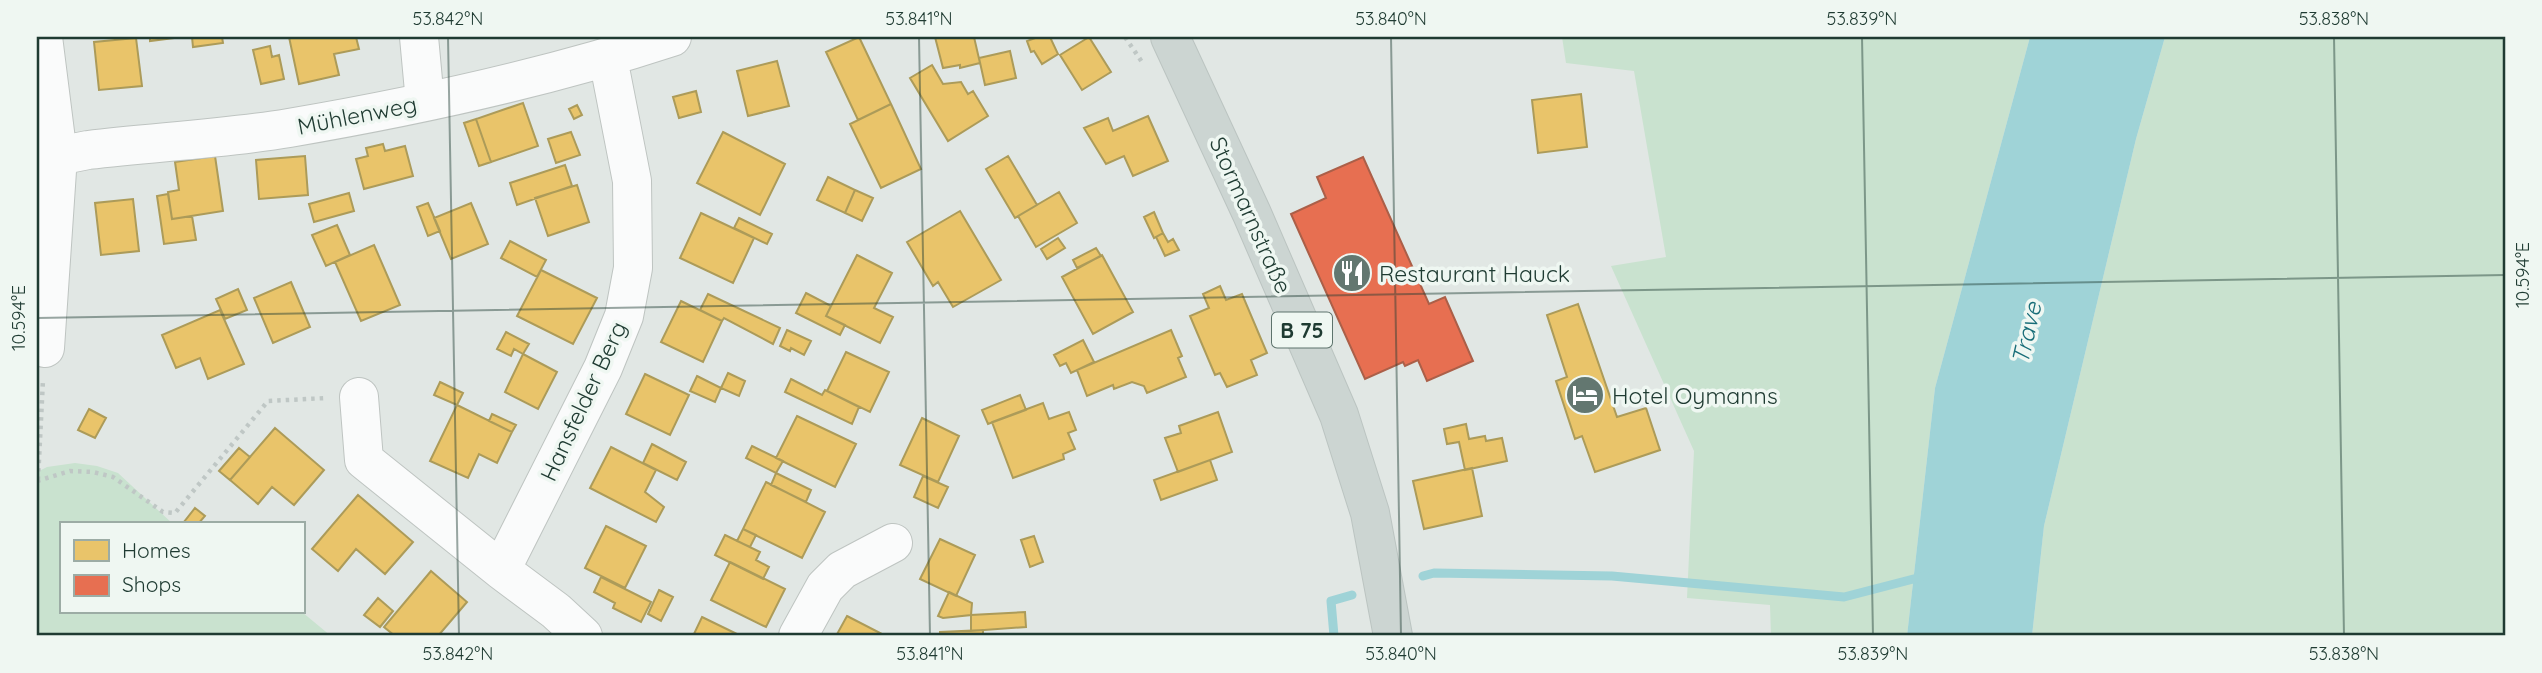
<svg xmlns="http://www.w3.org/2000/svg" width="2542" height="673" font-family="Quicksand,sans-serif">
  <rect width="100%" height="100%" fill="#e1e7e4"/>
  <path fill="#c9e2cf" d="M1562,37H2030L1935,388L1907,636H1771L1770,605L1687,598L1694,451L1611,266L1666,257L1634,71L1566,63Z
    M2165,37H2505V636H2032L2044,526L2136,139Z
    M75,463L97,466L118,473L173,524H61V612H302L331,636H37V472L47,467Z"/>
  <path fill="#9fd3d7" d="M2030,37H2165L2136,139L2044,526L2032,636H1907L1935,388Z"/>
  <path fill="#e9c46a" stroke="#ac9b59" stroke-width="2" d="M150,37H182L150,41Z
    M192,37H222L223,43L193,47Z
    M289,37H356L359,49L334,54L339,75L299,84Z
    M859,37L891,104L858,120L826,52Z
    M935,37H974L980,63L960,68V65L943,68Z
    M1038,37H1050L1058,54L1042,64L1034,51L1031,52L1027,41Z
    M1089,37L1111,72L1082,90L1060,55Z
    M136,38L142,86L99,90L94,42Z
    M270,46L272,57L279,55L284,79L261,84L253,50Z
    M1010,51L1016,78L985,85L979,58Z
    M777,61L789,106L748,116L737,71Z
    M932,65L943,84L961,82L968,94L973,91L988,116L948,141L910,78Z
    M696,91L701,112L679,118L673,97Z
    M1581,94L1587,147L1538,153L1532,100Z
    M523,103L538,146L491,162L476,119Z
    M891,104L921,169L881,188L850,124Z
    M577,105L582,115L574,119L569,109Z
    M1148,116L1168,161L1133,176L1124,156L1106,164L1084,128L1108,118L1113,131Z
    M476,119L491,162L479,166L464,123Z
    M571,132L580,155L556,163L548,139Z
    M723,132L785,164L760,215L697,183Z
    M383,144L385,151L405,146L413,176L364,189L356,159L368,156L366,148Z
    M215,156L223,211L172,219L168,192L179,190L175,162Z
    M305,156L308,195L259,199L256,160Z
    M1008,156L1037,205L1015,218L986,169Z
    M565,165L572,186L517,205L510,183Z
    M828,177L855,190L845,213L817,200Z
    M577,185L589,222L548,236L535,198Z
    M855,190L873,198L862,221L845,213Z
    M1059,192L1077,223L1036,247L1018,216Z
    M349,193L354,211L314,222L309,204Z
    M168,194L172,219L192,216L196,240L164,244L157,196Z
    M133,199L139,251L101,255L95,203Z
    M428,203L440,231L428,236L417,207Z
    M471,203L488,244L451,259L434,218Z
    M960,211L1001,280L953,307L938,282L933,286L907,242Z
    M1154,212L1163,233L1154,238L1144,217Z
    M701,213L754,238L733,283L680,258Z
    M739,218L772,234L767,244L734,228Z
    M337,225L350,255L326,266L312,235Z
    M1163,233L1168,242L1173,239L1179,250L1165,256L1156,237Z
    M1058,238L1065,248L1047,259L1041,249Z
    M510,241L546,260L537,277L501,258Z
    M374,245L400,305L361,321L335,262Z
    M1096,248L1101,256L1077,268L1073,260Z
    M857,255L892,273L874,308L893,317L880,343L826,316Z
    M1102,255L1133,312L1093,334L1062,277Z
    M541,270L597,298L573,344L517,316Z
    M291,282L310,327L273,343L254,298Z
    M1220,286L1226,300L1242,294L1267,353L1251,360L1257,375L1227,387L1220,373L1215,375L1190,316L1209,308L1203,294Z
    M238,289L247,310L225,319L216,299Z
    M806,293L831,306L826,316L845,325L840,335L796,313Z
    M708,294L780,328L773,344L724,318L722,321L700,310Z
    M681,301L722,321L703,362L661,342Z
    M1578,304L1617,417L1646,408L1660,450L1595,472L1582,436L1575,439L1556,381L1567,377L1547,315Z
    M220,310L244,364L208,379L200,358L176,368L162,335Z
    M787,330L811,341L804,355L791,348L790,351L780,346Z
    M1171,330L1182,356L1178,358L1186,377L1147,393L1144,386L1132,382L1114,389L1113,385L1087,396L1077,370Z
    M506,332L529,344L523,354L514,349L511,356L497,349Z
    M1083,340L1094,362L1071,373L1066,363L1060,366L1054,355Z
    M846,352L889,372L870,412L827,391Z
    M523,354L557,372L538,409L505,392Z
    M728,373L745,381L739,396L721,388Z
    M645,374L689,395L670,435L626,414Z
    M697,376L721,388L715,402L690,391Z
    M791,379L822,395L825,390L859,407L852,424L785,392Z
    M440,382L463,393L457,405L434,395Z
    M1020,395L1026,410L988,424L982,410Z
    M1043,403L1049,419L1069,412L1076,430L1068,433L1075,449L1063,454L1064,459L1013,478L992,422Z
    M457,405L512,432L497,463L479,454L468,478L430,461Z
    M89,409L106,418L95,438L78,430Z
    M1218,412L1232,452L1178,472L1165,438L1181,433L1179,426Z
    M492,414L516,425L512,432L489,421Z
    M797,416L856,444L835,487L776,458Z
    M922,418L959,436L938,482L900,465Z
    M1466,424L1469,439L1485,436L1486,441L1502,438L1507,461L1465,470L1459,442L1447,444L1444,429Z
    M275,428L324,470L294,505L272,487L258,504L230,480Z
    M652,444L686,462L677,480L643,463Z
    M752,446L783,461L776,473L746,458Z
    M611,447L656,470L645,492L664,507L656,522L590,488Z
    M239,448L250,457L230,480L219,471Z
    M1210,460L1217,480L1161,500L1154,480Z
    M1472,468L1482,516L1424,529L1413,481Z
    M776,473L811,490L806,502L771,485Z
    M923,476L948,487L938,508L914,497Z
    M766,482L825,512L802,558L743,529Z
    M358,495L413,542L385,574L356,549L338,571L312,549Z
    M195,508L205,516L198,524H186L184,522Z
    M606,526L646,546L625,588L585,568Z
    M743,529L756,535L750,547L737,541Z
    M725,535L760,552L756,560L769,567L763,579L715,555Z
    M1034,536L1043,562L1030,567L1021,540Z
    M940,539L975,555L956,596L920,579Z
    M730,562L785,589L766,627L711,600Z
    M431,571L467,602L438,636H395L384,627Z
    M601,577L651,602L641,622L613,608L615,603L594,592Z
    M659,590L673,597L661,621L648,614Z
    M949,592L972,603L971,615L943,618L938,616Z
    M378,598L393,611L380,627L364,615Z
    M1025,612L1026,627L971,631V615Z
    M847,616L884,635L883,636H836Z
    M702,617L741,636H693Z
    M983,630V636H940V632Z"/>
  <path fill="#e76f51" stroke="#ab5f48" stroke-width="2" d="M1363,157L1429,304L1445,297L1473,361L1427,381L1418,360L1405,366L1403,362L1365,379L1291,214L1326,198L1317,177Z"/>
  <g fill="none" stroke-linecap="round" stroke-linejoin="round">
    <path stroke="#9fd3d7" stroke-width="9" d="M1423,576L1434,573L1612,576L1844,597L1925,576
      M1334,636L1331,601L1352,595"/>
    <defs>
      <path id="minor" d="M43,37L58,156L45,348
        M419,37L425,102
        M37,164L58,156L88,150C155,142 223,139 289,128C418,106 547,78 672,37
        M359,397L364,460L501,570L603,368L624,316L633,268L632,181L608,58
        M501,570L556,611L583,636
        M798,636L825,587L842,570L893,543"/>
      <path id="major" d="M1170,37L1252,214L1339,415L1370,513L1393,636"/>
    </defs>
    <use href="#minor" stroke="#bec4c1" stroke-width="40"/>
    <use href="#major" stroke="#bbc4c1" stroke-width="40"/>
    <path stroke="#bfc7c5" stroke-width="4.5" stroke-dasharray="3.5 5" stroke-linecap="butt" d="M1125,37L1144,65
      M38,480L43,380
      M37,481L70,471L93,472L113,477L163,512L175,513L268,401L327,398"/>
    <use href="#minor" stroke="#fafbfb" stroke-width="38"/>
    <use href="#major" stroke="#ccd5d2" stroke-width="38"/>
  </g>
  <path fill="none" stroke="#1f3b32" stroke-width="2" stroke-opacity="0.45" d="M448,37L459,636M919,37L930,636M1391,37L1401,636M1862,37L1873,636M2334,37L2344,636M37,318L2505,275"/>
  <defs>
    <symbol id="restaurant-disc" viewBox="-11 -11 22 22"><circle r="9.5" fill="#637770" stroke="#eff7f2"/><path d="M-5-6h1v4h1v-4h1v4h1v-4h1v5L-1.5 .5V6h-2V.5L-5-1ZM5-6V6H3V1.5H1.5Q1.5-4 5-6Z" fill="#fff"/></symbol>
    <symbol id="hotel-disc" viewBox="-11 -11 22 22"><circle r="9.5" fill="#637770" stroke="#eff7f2"/><path d="M-6-4.5h1.5V1H6V5H4.5V3h-9V5H-6ZM-4 0a1.8 1.8 0 1 1 3.6 0ZM.5 0V-2.5h3Q6-2.5 6 0Z" fill="#fff"/></symbol>
  </defs>
  <g fill-rule="evenodd">
    <use href="#restaurant-disc" x="1330" y="251" width="44" height="44"/>
    <use href="#hotel-disc" x="1563" y="373" width="44" height="44"/>
  </g>
  <g text-anchor="middle" dominant-baseline="central" stroke-width="7" stroke-linejoin="round" paint-order="stroke">
    <rect fill="#eff7f2" stroke="#5d736c" stroke-width="2" x="1272" y="312.5" width="60" height="35" rx="5"/>
    <g font-size="21" font-weight="bold" fill="#1f3b32">
      <text x="1302" y="330">B 75</text>
    </g>
    <g font-size="23" fill="#1f3b32" stroke="#eff7f2">
      <text transform="translate(357 115) rotate(-11)">Mühlenweg</text>
      <text transform="translate(1251 215) rotate(66)">Stormarnstraße</text>
      <text transform="translate(583 401) rotate(-65)">Hansfelder Berg</text>
    </g>
    <g font-size="23" fill="#1f3b32" stroke="#eff7f2" text-anchor="start">
      <text x="1379" y="273">Restaurant Hauck</text>
      <text x="1612" y="395">Hotel Oymanns</text>
    </g>
    <g font-size="24" font-style="italic" fill="#186d78" stroke="#eff7f2">
      <text transform="translate(2026 333) rotate(-77)">Trave</text>
    </g>
  </g>
  <rect width="2542" height="673" fill="none" stroke="#eff7f2" stroke-width="77"/>
  <rect x="60" y="522" width="245" height="91" fill="#eff7f2" stroke="#9caca5" stroke-width="2"/>
  <rect x="74" y="540" width="35" height="21" fill="#e9c46a" stroke="#9caca5" stroke-width="2"/>
  <text x="122" y="558" font-size="21" fill="#1f3b32">Homes</text>
  <rect x="74" y="575" width="35" height="21" fill="#e76f51" stroke="#9caca5" stroke-width="2"/>
  <text x="122" y="592" font-size="21" fill="#1f3b32">Shops</text>
  <rect x="38" y="38" width="2466" height="596" fill="none" stroke="#1f3b32" stroke-width="2.5"/>
  <g font-size="18" text-anchor="middle" fill="#1f3b32">
    <text x="448" y="25">53.842°N</text>
    <text x="919" y="25">53.841°N</text>
    <text x="1391" y="25">53.840°N</text>
    <text x="1862" y="25">53.839°N</text>
    <text x="2334" y="25">53.838°N</text>
    <text transform="translate(2523 275) rotate(-90)" y="6">10.594°E</text>
    <text transform="translate(19 318) rotate(-90)" y="6">10.594°E</text>
    <text x="458" y="660">53.842°N</text>
    <text x="930" y="660">53.841°N</text>
    <text x="1401" y="660">53.840°N</text>
    <text x="1873" y="660">53.839°N</text>
    <text x="2344" y="660">53.838°N</text>
  </g>
</svg>
